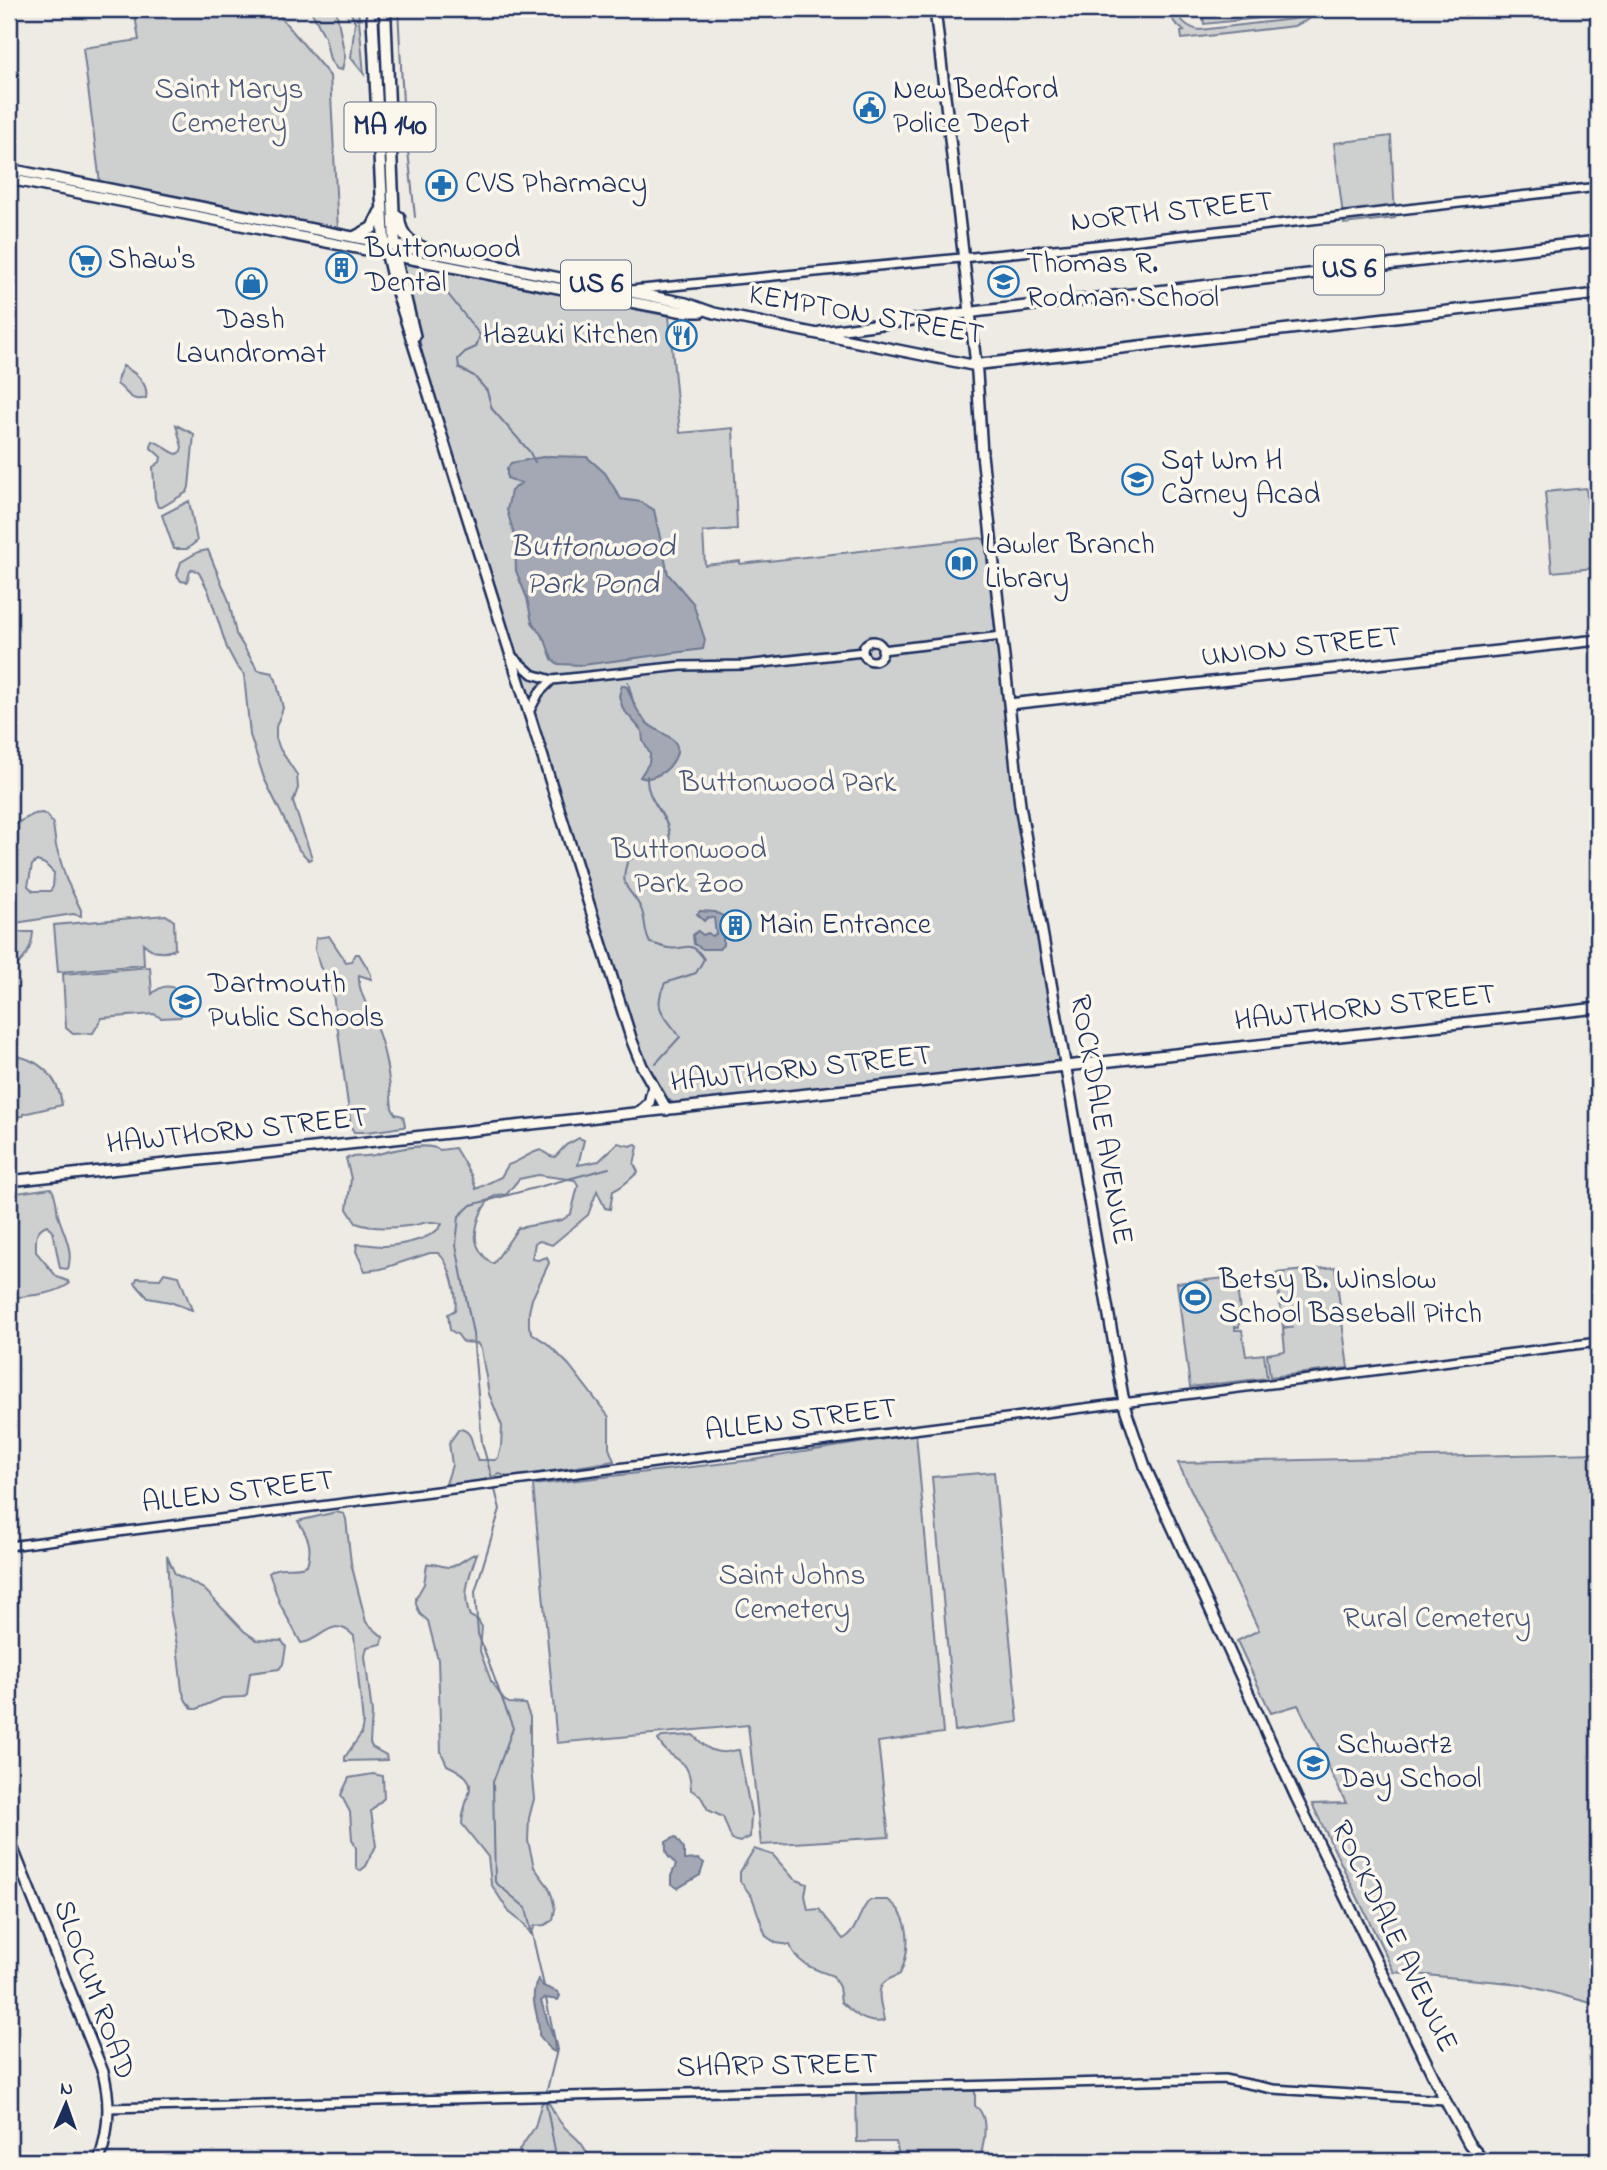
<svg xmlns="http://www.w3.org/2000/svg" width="1607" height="2170" font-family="'Indie Flower',sans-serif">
  <rect width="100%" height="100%" fill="#eeebe4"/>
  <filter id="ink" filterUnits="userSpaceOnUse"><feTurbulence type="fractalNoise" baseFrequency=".0143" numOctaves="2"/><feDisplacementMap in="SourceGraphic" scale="14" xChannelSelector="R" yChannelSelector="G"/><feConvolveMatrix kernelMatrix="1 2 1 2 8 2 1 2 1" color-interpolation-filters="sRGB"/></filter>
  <g filter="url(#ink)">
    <path fill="#cecfcf" stroke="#747f96" stroke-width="2" fill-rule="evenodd" d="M134,9H274L330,76L338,231L100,183L83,48L139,40Z
      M310,9H336L345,57L342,70L337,69L330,60L325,37Z
      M349,9H358L364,74L351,58L355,22Z
      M1170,9H1176C1180,21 1188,28 1200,30L1293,19L1302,17L1311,9H1318L1308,20L1294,26L1182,39L1181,32L1184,31L1174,22Z
      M1202,9H1297L1298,14L1204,24Z
      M1391,136L1395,218L1344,224L1334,143Z
      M406,264L669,316L680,433L733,428L737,529L703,532L705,565L740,561V564L981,538L985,540L1017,815L1059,1056L1058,1061L676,1104C661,1099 646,1063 639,1048L424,362L415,318L403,275L402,268Z
      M123,366C136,373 149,383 146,398C130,403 128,392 117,384L118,377Z
      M176,425L194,434L189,487L187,492L162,507H158L155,499L153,467L160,462L161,457L151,448L152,441C162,443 167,451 177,454L181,451L182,447Z
      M1586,488L1595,568L1552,572L1545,492Z
      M189,501L197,541L187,549H174L162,515Z
      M208,550L229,601L236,634L258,670L272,673L276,680L283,708L276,727V738L280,749L297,775L298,788L293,802L312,858L309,860L299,850L264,778L250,735L244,675L236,665L227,648L208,590L199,573L193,569L190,571L187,582L181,581L177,575L181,562L198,552Z
      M42,813L47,815L53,824L56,846L66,879L81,910V916L73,914L9,924V827L34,814ZM37,861L45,864L54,873L53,887L50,891H33L28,886L32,865Z
      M166,915L174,921L175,949C163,955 153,953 143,943L144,965L58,972L54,925Z
      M9,932H33C32,950 24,962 9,971Z
      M329,936L346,962L351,961L356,954H359L371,974V979L359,975C357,992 373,1015 378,1032C387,1057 390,1082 392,1108L395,1114L403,1116L405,1126L403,1127C387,1129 371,1133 354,1132L351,1127L333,994L330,980L320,967L315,949L316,938Z
      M150,967L152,994C161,985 172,983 182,994L183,1013L180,1017L161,1018L154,1014L102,1018L93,1033L73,1034L66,1028L63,974Z
      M9,1055C38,1057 59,1077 62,1105L23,1114V1116L9,1117Z
      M579,1138L584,1140L578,1165L599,1161L618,1143L630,1146L636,1144L638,1147L634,1164L638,1172C630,1179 623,1187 613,1191L610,1209L605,1208L597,1191L588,1215L552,1245L540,1241L535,1243L532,1259L538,1260L547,1257L549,1263L532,1299L529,1312V1327L533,1334L548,1344L569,1365L609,1417V1448L614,1461L514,1477H507L500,1474C486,1481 461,1486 446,1484L452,1465L449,1443L459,1429C475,1430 471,1449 478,1460H495L498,1458L501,1447L502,1426L489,1394L481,1349L477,1343L463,1342L458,1335L450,1330L448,1314L455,1310C458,1296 450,1262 438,1253H430L381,1269L365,1271L356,1251L357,1244C366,1244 376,1246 385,1246C402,1245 434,1239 442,1224C432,1219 419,1225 408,1226C392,1228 371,1229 356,1223L347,1209L351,1179L346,1158C354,1156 364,1157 374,1155C389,1151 426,1141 440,1150L455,1148L471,1175L476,1189L501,1177L508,1165C520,1161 529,1153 541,1150L550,1156L555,1157L566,1145ZM538,1175L575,1180L578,1186L571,1214L562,1220L518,1228L494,1263H491C484,1257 477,1250 476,1240C474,1223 486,1190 506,1195L519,1179Z
      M51,1188C57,1196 56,1205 58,1215C63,1233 74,1249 68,1269L60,1268L53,1233L47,1225C34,1230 36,1240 36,1252L57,1277L68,1281L69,1284C51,1296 31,1295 10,1298L9,1194Z
      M1335,1267L1348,1368L1270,1377L1267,1354L1285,1351L1283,1329L1294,1327H1283L1276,1273Z
      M164,1273L179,1276L192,1310L170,1302L148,1298L135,1283L137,1278L160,1279Z
      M1236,1277L1240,1312L1239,1327H1235V1330H1242L1246,1356L1264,1354L1267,1378L1190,1387L1177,1283Z
      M916,1434L943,1733L878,1742L889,1837L761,1845L748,1725L557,1743L533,1485L753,1460Z
      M1598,1453V2005L1521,1984L1394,1972L1312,1804L1346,1803L1298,1705L1271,1713L1237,1641L1259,1630L1178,1463Z
      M994,1472L1018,1722L955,1731L932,1477Z
      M336,1512L344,1514L346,1519L351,1563L366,1622L383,1637L382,1644L367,1647L365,1656L372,1713L370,1743L372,1747L386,1755L387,1760L345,1761V1757L361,1734L363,1723L354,1636C332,1613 321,1642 301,1643L280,1604L269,1573C279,1564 295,1571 307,1565C313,1546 308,1537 298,1521Z
      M477,1553C470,1575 461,1594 470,1616L478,1620L482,1627L480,1651L491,1681L504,1700L509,1703L525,1704L530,1717V1758L534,1799L529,1818L528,1841L534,1867L548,1886L552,1896L555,1909L553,1920L545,1925L535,1926L531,1934L523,1923L509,1912L491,1884L488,1857L462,1824C463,1792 487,1783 447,1765L441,1752L438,1660L428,1621L420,1614L416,1604V1598L424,1584L427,1564C436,1562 441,1568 450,1567C460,1565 467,1556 477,1553Z
      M167,1556L175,1574L204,1589L244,1631L257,1640L282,1641L286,1647L283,1664L279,1669L250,1673L247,1694L243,1697L222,1698L197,1709H193L186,1701L182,1690L177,1645L170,1609Z
      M693,1735C702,1743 708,1752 722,1752C728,1753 733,1750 739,1750L751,1814L750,1837L740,1842L732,1840L723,1817L708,1810L700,1795L691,1790C690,1753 672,1765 658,1740L662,1737Z
      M373,1774L383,1776L384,1798L371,1811L376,1846L366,1866L360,1871L356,1868V1848L352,1839L350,1812L341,1795L349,1778Z
      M754,1849L773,1855L794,1879L807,1884L805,1895L808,1910L819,1909L843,1939C858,1932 858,1911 870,1900H888C912,1916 911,1950 900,1974C896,1977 889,1978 885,1982C874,1990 883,2010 884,2021C866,2025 853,2013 841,2002L839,1987L833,1976C815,1969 797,1965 790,1945L776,1943L766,1936L752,1897L740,1881V1872Z
      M936,2090L975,2091V2106C990,2115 984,2144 980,2158L966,2159L962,2161H900L896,2142H857L856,2094L877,2093L880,2091L883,2093Z
      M545,2099C552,2105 553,2112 558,2119C570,2137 582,2136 590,2161H522L519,2150L535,2127L541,2105Z"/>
    <path fill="#a3a8b4" stroke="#6d7892" stroke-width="2" d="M548,456L587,457L605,473L621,499L641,502L654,510L668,574L693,603L705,640L703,649L583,665L558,664L552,659L545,640L532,622L527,598L516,571L515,538L507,510L511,491L521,483L507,478V469L511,463Z
      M622,685L627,687C632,699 636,711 645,721C656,734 686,736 675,758C672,764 666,771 660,774C653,777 646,780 640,777L649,763L650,754L643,741L642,731L623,709L619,696Z
      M700,911L715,912L723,916V945L719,949H703L694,944L693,935L698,931L703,935L708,933L712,936L716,934L714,918L708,917L704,921L697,914Z
      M675,1837L684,1849V1860L698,1859L704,1863L700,1875L678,1888L671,1884V1876L676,1865C668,1855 665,1857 666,1842Z
      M538,1979L543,1986L558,1992L560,1996L558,2000L545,1998L541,2001L554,2040L555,2052L551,2050L539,2035C541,2015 527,2002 538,1979Z"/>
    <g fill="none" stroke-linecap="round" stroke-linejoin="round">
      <path stroke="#6d7892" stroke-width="2" d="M398,9L403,103L415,217
        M444,289L480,335L476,347L465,352L458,359L459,368L474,376L487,391L492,409L529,451L535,462
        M628,682L634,705
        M647,776C645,804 674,816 669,844L628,860C617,891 633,888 642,911C646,922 644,932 650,943C656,944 662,947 668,948C686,951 690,938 704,959L696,973L665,983C652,1010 664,1014 680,1037L656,1063
        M492,1478L482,1443L473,1334L456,1245L459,1216L471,1205L609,1168
        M495,1490L500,1509L475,1592L478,1634L513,1728L493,1782L495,1882L526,1908L544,1986
        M546,1999L557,2050L547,2090
        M546,2103L557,2161"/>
      <defs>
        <path id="minor" d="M631,290L1095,245L1598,187
          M863 651a10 10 0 1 1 20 0a10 10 0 1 1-20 0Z
          M882,650L1002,636
          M511,655L532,674L552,680L681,666L744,665L863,652
          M529,712L539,693L552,680
          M9,1546L1598,1342
          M108,2108L1224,2079L1273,2089L1445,2100"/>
        <path id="major" d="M935,9L977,373L982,454L1020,805L1125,1408L1146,1469L1296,1797L1445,2100L1469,2144L1484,2161
          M9,169L686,303L714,313L972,365L1598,294
          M9,179L593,295L684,312H701
          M384,243L392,277L632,1041L642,1066L667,1110
          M395,254L415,336
          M820,332L982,311L1598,241
          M1009,704L1598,640
          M640,1111L649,1103L653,1087
          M9,1181L1598,1008
          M9,1839L103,2072C111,2102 109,2132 99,2161"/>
        <path id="highway" d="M372,9L384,243
          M385,9L395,246
          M399,217C400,241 418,246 438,254
          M355,237L372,228L380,212"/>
      </defs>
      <use href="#minor" stroke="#1b2f5e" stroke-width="12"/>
      <use href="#major" stroke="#1b2f5e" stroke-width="14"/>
      <use href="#highway" stroke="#1b2f5e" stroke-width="15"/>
      <use href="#minor" stroke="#fbf7ec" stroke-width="7"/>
      <use href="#major" stroke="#fbf7ec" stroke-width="9"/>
      <use href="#highway" stroke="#fbf7ec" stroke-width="10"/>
    </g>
  </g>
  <defs>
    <symbol id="civic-ring" viewBox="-11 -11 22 22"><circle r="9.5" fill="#fbf7ec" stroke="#1f6fb2" stroke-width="1.5"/><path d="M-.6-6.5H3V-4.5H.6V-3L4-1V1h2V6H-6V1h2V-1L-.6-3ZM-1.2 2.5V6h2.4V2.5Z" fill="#1f6fb2"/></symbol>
    <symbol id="pharmacy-ring" viewBox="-11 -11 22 22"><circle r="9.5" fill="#fbf7ec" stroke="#1f6fb2" stroke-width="1.5"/><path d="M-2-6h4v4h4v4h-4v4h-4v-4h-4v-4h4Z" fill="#1f6fb2"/></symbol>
    <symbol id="supermarket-ring" viewBox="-11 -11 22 22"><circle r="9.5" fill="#fbf7ec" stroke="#1f6fb2" stroke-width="1.5"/><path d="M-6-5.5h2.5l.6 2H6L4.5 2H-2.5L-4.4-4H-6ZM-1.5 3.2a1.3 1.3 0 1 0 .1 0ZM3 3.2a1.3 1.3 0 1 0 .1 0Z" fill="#1f6fb2"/></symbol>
    <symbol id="building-ring" viewBox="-11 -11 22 22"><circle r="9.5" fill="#fbf7ec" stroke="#1f6fb2" stroke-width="1.5"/><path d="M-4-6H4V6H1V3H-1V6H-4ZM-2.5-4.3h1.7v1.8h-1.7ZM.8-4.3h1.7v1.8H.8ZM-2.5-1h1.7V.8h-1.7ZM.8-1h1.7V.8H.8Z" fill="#1f6fb2"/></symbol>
    <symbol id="school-ring" viewBox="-11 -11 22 22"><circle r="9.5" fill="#fbf7ec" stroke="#1f6fb2" stroke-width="1.5"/><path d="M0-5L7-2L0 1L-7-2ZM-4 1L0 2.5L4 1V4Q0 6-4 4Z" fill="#1f6fb2"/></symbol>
    <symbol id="shop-ring" viewBox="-11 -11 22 22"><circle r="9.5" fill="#fbf7ec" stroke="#1f6fb2" stroke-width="1.5"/><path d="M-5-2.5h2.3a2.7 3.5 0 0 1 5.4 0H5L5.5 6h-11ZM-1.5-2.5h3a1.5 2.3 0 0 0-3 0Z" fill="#1f6fb2"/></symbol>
    <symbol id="restaurant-ring" viewBox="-11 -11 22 22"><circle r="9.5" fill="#fbf7ec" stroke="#1f6fb2" stroke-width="1.5"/><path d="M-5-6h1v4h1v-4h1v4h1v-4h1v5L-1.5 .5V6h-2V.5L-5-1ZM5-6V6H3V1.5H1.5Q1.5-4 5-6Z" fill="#1f6fb2"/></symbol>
    <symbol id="library-ring" viewBox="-11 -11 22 22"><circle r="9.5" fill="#fbf7ec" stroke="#1f6fb2" stroke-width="1.5"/><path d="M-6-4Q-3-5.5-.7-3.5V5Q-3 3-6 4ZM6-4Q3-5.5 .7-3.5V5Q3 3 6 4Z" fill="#1f6fb2"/></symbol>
    <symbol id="stadium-ring" viewBox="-11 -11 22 22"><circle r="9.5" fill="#fbf7ec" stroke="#1f6fb2" stroke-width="1.5"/><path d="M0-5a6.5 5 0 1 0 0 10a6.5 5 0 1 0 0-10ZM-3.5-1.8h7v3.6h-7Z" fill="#1f6fb2"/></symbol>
  </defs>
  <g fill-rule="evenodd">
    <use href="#civic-ring" x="852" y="90" width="35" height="35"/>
    <use href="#pharmacy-ring" x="424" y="168" width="35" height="35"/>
    <use href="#supermarket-ring" x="68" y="244" width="35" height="35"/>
    <use href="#building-ring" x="324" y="250" width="35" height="35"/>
    <use href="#school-ring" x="986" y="264" width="35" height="35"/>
    <use href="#shop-ring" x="234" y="266" width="35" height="35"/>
    <use href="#restaurant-ring" x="664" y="318" width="35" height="35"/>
    <use href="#school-ring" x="1120" y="462" width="35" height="35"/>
    <use href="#library-ring" x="944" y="546" width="35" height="35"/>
    <use href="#building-ring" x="718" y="908" width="35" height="35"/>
    <use href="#school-ring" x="168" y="984" width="35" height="35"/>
    <use href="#stadium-ring" x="1178" y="1280" width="35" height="35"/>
    <use href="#school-ring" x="1296" y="1746" width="35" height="35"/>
  </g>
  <g text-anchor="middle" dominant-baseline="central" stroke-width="7" stroke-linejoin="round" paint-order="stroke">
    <g fill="#fbf7ec" stroke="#5e6b89" stroke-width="2">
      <rect x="344.5" y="102.5" width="91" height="49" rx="5"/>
      <rect x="1314" y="245.5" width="70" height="49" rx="5"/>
      <rect x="561" y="260.5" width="70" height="49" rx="5"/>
    </g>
    <g font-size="28" font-weight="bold" fill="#1b2f5e">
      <text x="390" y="127">MA 140</text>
      <text x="1349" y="270">US 6</text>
      <text x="596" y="285">US 6</text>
    </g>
    <g font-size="30" fill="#48577a" stroke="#fbf7ec">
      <text x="229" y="91">Saint Marys<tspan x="229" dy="34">Cemetery</tspan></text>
      <text x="788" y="784">Buttonwood Park</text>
      <text x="689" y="851">Buttonwood<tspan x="689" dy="34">Park Zoo</tspan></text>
      <text x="792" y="1577">Saint Johns<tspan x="792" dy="34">Cemetery</tspan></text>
      <text x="1437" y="1620">Rural Cemetery</text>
    </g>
    <g font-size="30" fill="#1b2f5e" stroke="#fbf7ec" text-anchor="start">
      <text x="893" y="91">New Bedford<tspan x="893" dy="34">Police Dept</tspan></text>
      <text x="465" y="185">CVS Pharmacy</text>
      <text x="365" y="250">Buttonwood<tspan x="365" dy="34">Dental</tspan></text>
      <text x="108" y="261">Shaw's</text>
      <text x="1026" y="265">Thomas R.<tspan x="1026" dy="34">Rodman School</tspan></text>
      <text x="251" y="321" text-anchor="middle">Dash<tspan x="251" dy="34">Laundromat</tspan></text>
      <text x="658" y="336" text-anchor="end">Hazuki Kitchen</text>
      <text x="1161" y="462">Sgt Wm H<tspan x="1161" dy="34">Carney Acad</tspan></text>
      <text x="985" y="546">Lawler Branch<tspan x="985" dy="34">Library</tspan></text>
      <text x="759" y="926">Main Entrance</text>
      <text x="208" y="985">Dartmouth<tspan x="208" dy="34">Public Schools</tspan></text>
      <text x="1219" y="1281">Betsy B. Winslow<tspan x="1219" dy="34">School Baseball Pitch</tspan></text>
      <text x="1337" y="1746">Schwartz<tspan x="1337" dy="34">Day School</tspan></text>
    </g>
    <g font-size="30" fill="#1b2f5e" stroke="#fbf7ec">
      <text transform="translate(1172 213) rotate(-6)">NORTH STREET</text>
      <text transform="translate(866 316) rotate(10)">KEMPTON STREET</text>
      <text transform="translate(1301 648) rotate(-6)">UNION STREET</text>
      <text transform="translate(1365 1009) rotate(-6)">HAWTHORN STREET</text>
      <text transform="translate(801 1070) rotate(-6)">HAWTHORN STREET</text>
      <text transform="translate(1100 1120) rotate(80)">ROCKDALE AVENUE</text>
      <text transform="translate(237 1132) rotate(-6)">HAWTHORN STREET</text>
      <text transform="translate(801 1421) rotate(-7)">ALLEN STREET</text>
      <text transform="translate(238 1493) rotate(-7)">ALLEN STREET</text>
      <text transform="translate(1393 1937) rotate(64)">ROCKDALE AVENUE</text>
      <text transform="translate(93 1990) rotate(70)">SLOCUM ROAD</text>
      <text transform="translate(777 2067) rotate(-1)">SHARP STREET</text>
    </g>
    <g font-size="32" font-style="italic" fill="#445378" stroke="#fbf7ec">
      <text x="592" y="548">Buttonwood<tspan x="592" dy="37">Park Pond</tspan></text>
    </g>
  </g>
  <rect width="1607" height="2170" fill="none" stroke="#fbf7ec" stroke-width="35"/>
  <rect x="18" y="18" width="1572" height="2135" fill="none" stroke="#1b2f5e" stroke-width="2.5" filter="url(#ink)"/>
  <g transform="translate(66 2104) rotate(2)" stroke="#fbf7ec" stroke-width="5" paint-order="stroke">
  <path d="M0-5L12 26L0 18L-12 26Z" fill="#1b2f5e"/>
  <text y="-10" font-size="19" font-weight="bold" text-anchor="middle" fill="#1b2f5e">N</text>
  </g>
</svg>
